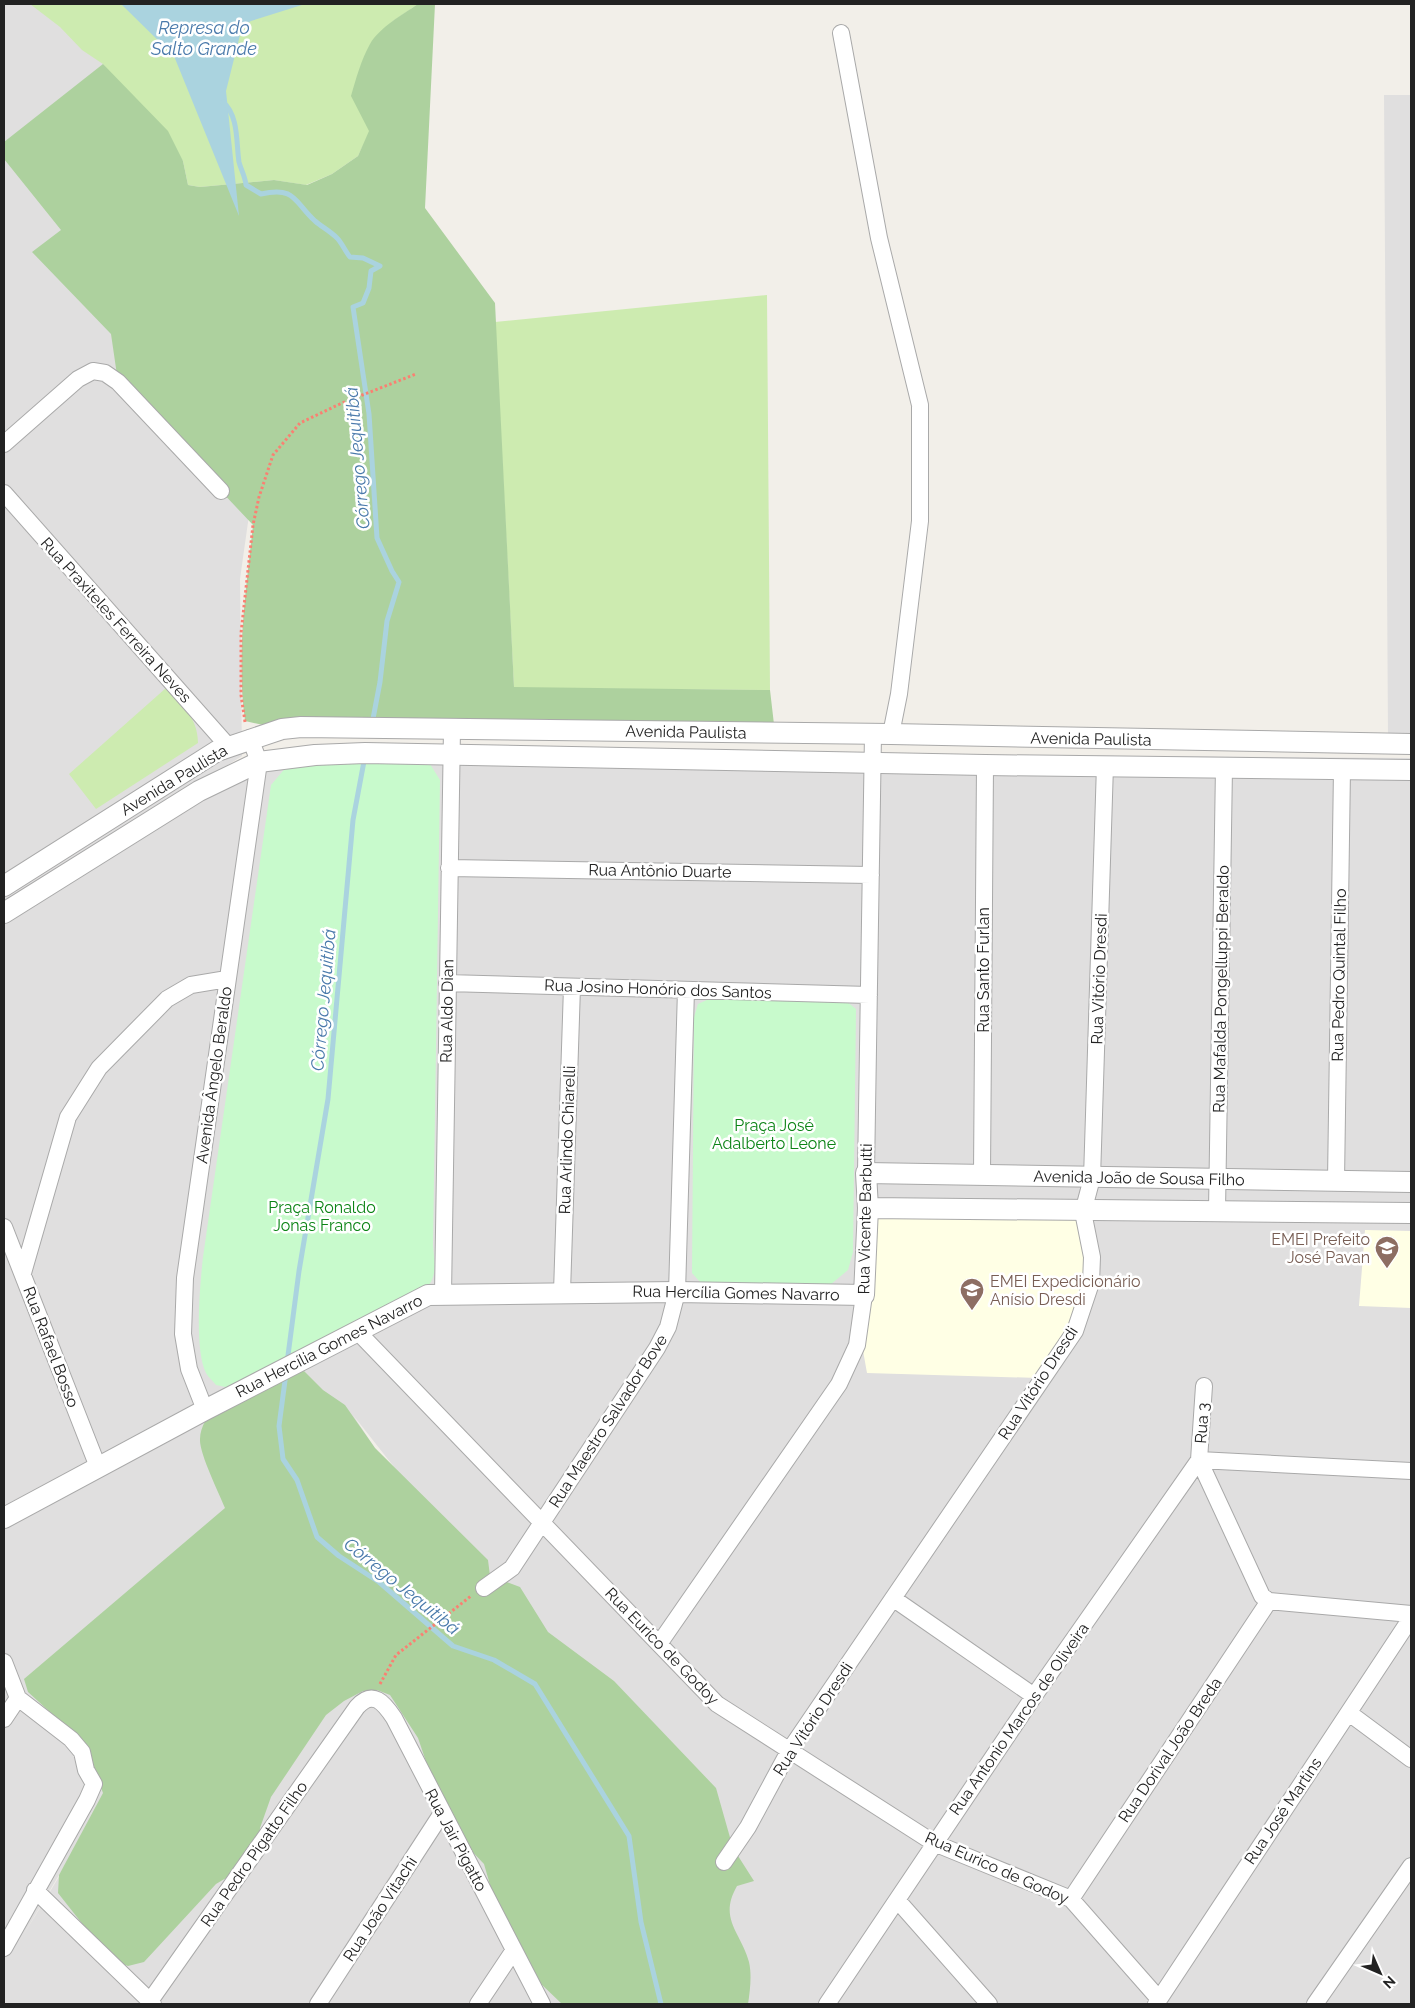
<svg xmlns="http://www.w3.org/2000/svg" width="1415" height="2008" font-family="Raleway,sans-serif">
  <rect width="100%" height="100%" fill="#f2efe9"/>
  <path fill="#e0dfdf" fill-rule="evenodd" d="M4,4H146L250,508L240,579L242,756L4,907Z
    M1384,95H1411V736H1388Z
    M895,754L1411,758V2004H4V913L259,762ZM353,1415L722,1882L375,1448ZM186,1666L187,1667L21,1939L59,1875Z"/>
  <path fill="#ffffe5" d="M871,1212L1079,1213L1088,1282L1071,1328L1039,1378L867,1373L862,1345Z
    M1365,1230L1411,1231V1308L1359,1306Z"/>
  <path fill="#cdebb0" d="M30,4H418L393,21L371,43L360,68L363,101L370,131L358,156L332,174L306,185L274,180L200,187L188,185L183,161L103,64L82,50L60,27Z
    M767,295L770,690L514,688L495,322Z
    M166,688C182,705 198,718 198,743L96,809L69,774Z"/>
  <path fill="#add19e" d="M418,4H435L425,208L495,303L514,687L770,690L775,733L282,729L245,721C236,655 246,590 253,525L118,382L111,334L32,252L61,230L4,159V142L103,64L168,131L183,161L188,185L200,187L274,180L307,185L332,174L358,156L369,131L351,96C356,79 361,60 370,44C380,27 402,15 418,4Z
    M304,1371L323,1390L345,1405L375,1448L488,1560L490,1576L520,1587L548,1632L614,1681L716,1788L733,1848L754,1881L737,1886C718,1919 741,1932 749,1962C752,1975 750,1991 748,2004H562L540,1983L511,1942L501,1923L484,1864L448,1826L418,1738L390,1695L377,1690L363,1691L344,1701L326,1715L271,1797L260,1828L258,1859L216,1884L144,1962L128,1966L110,1959L58,1893L59,1875L103,1793L85,1744L28,1692L24,1679L225,1508C219,1493 199,1453 200,1439C202,1396 272,1381 304,1371Z"/>
  <path fill="#c8facc" d="M405,759L430,764L440,780L433,1245C434,1260 438,1276 427,1287L235,1389L216,1385C213,1381 208,1377 206,1373C194,1348 200,1285 203,1257L271,785L287,766Z
    M711,998L846,1001L856,1009L853,1252L848,1270L830,1285L701,1283L692,1273L694,1017L698,1004Z"/>
  <path fill="#aad3df" d="M121,4H305L251,21L242,27L226,91L239,216L174,56Z"/>
  <g fill="none" stroke-linecap="round" stroke-linejoin="round">
    <path stroke="#aad3df" stroke-width="5" d="M223,102C239,116 236,143 239,162C241,170 245,176 246,185L261,194C296,186 294,202 315,221C322,227 330,231 337,238C342,243 345,251 350,257L363,258L380,266L371,271L369,288L363,303L353,307L369,414L377,538L392,571L399,582L387,621L380,682L372,724
      M287,1363L299,1271L328,1099L353,820L365,756
      M286,1373L279,1426L283,1459L297,1480L317,1537L339,1556L379,1582L453,1646L494,1660L535,1684L629,1836L641,1922L661,2004"/>
    <defs>
      <path id="minor" d="M841,33L879,238L920,405V521L899,694L891,734
        M4,444L78,379L93,371L105,373L118,382L221,491
        M4,493L228,746
        M449,868L871,875
        M447,983L869,995
        M866,1173L873,734
        M982,1175L985,765
        M1336,1181L1342,769
        M1217,1211L1224,767
        M4,1227L98,1467
        M23,1273L68,1117L99,1068L167,999L191,985L227,979
        M562,1292L572,987
        M443,1294L452,729
        M358,1332L717,1704L934,1843L1071,1899L1159,1999
        M1204,1386L1199,1460L1262,1596L1269,1601L1411,1614
        M205,1410L189,1369L183,1334L185,1278L259,762L250,738
        M1199,1460L1411,1471
        M484,1588L512,1568L657,1348L668,1327L677,1292L686,990
        M894,1599L1034,1696
        M659,1644L839,1384L857,1345L864,1295
        M4,1662L18,1698L71,1739L82,1752L86,1770L94,1784L87,1800L4,1948
        M1349,1713L1411,1759
        M4,1719L18,1698
        M724,1862L748,1827L789,1751L1075,1331L1091,1283L1092,1257L1083,1212L1092,1178L1105,765
        M35,1890L153,2004
        M1071,1899L1269,1601
        M898,1901L989,2004
        M150,2001L357,1707C373,1689 384,1703 394,1718L542,2004
        M318,2004L442,1813
        M478,2004L514,1950
        M827,2004L1034,1696L1199,1460
        M1156,2004L1411,1618
        M1315,2004L1411,1866"/>
      <path id="tertiary" d="M4,886L217,751L282,729L301,727L891,734L1411,744
        M4,913L199,791L259,762L315,755L365,753L985,765L1411,770
        M868,1208L1411,1213
        M4,1518L205,1410L428,1295L677,1292L864,1295L868,1208L866,1173L1411,1182"/>
    </defs>
    <use href="#minor" stroke="#a9a9a9" stroke-width="18"/>
    <use href="#tertiary" stroke="#a9a9a9" stroke-width="22"/>
    <path stroke="#fa8072" stroke-width="3" stroke-dasharray="2.5 2.5" stroke-linecap="butt" d="M245,722L241,695V633L253,525L259,497L273,455L300,423L342,403L416,374
      M380,1684L396,1655L471,1596"/>
    <use href="#minor" stroke="#fff" stroke-width="16"/>
    <use href="#tertiary" stroke="#fff" stroke-width="20"/>
  </g>
  <defs>
    <symbol id="school-pin" viewBox="-11 -11 22 30"><path d="M0 17L-7.5 6A9.5 9.5 0 1 1 7.5 6Z" fill="#8d6e63" stroke="#fff"/><path d="M0-5L7-2L0 1L-7-2ZM-4 1L0 2.5L4 1V4Q0 6-4 4Z" fill="#fff"/></symbol>
  </defs>
  <g fill-rule="evenodd">
    <use href="#school-pin" x="1373" y="1234" width="28" height="38"/>
    <use href="#school-pin" x="958" y="1276" width="28" height="38"/>
  </g>
  <g text-anchor="middle" dominant-baseline="central" stroke-width="5" stroke-linejoin="round" paint-order="stroke">
    <g font-size="16" fill="#222" stroke="#fff">
      <text transform="translate(116 620) rotate(48)">Rua Praxiteles Ferreira Neves</text>
      <text transform="translate(686 732) rotate(1)">Avenida Paulista</text>
      <text transform="translate(1091 739) rotate(1)">Avenida Paulista</text>
      <text transform="translate(174 780) rotate(-31)">Avenida Paulista</text>
      <text transform="translate(660 871) rotate(1)">Rua Antônio Duarte</text>
      <text transform="translate(983 970) rotate(-90)">Rua Santo Furlan</text>
      <text transform="translate(1339 975) rotate(-89)">Rua Pedro Quintal Filho</text>
      <text transform="translate(1099 979) rotate(-88)">Rua Vitório Dresdi</text>
      <text transform="translate(658 989) rotate(2)">Rua Josino Honório dos Santos</text>
      <text transform="translate(1221 989) rotate(-89)">Rua Mafalda Pongelluppi Beraldo</text>
      <text transform="translate(447 1011) rotate(-89)">Rua Aldo Dian</text>
      <text transform="translate(214 1075) rotate(-82)">Avenida Ângelo Beraldo</text>
      <text transform="translate(567 1140) rotate(-88)">Rua Arlindo Chiarelli</text>
      <text transform="translate(1139 1178) rotate(1)">Avenida João de Sousa Filho</text>
      <text transform="translate(865 1219) rotate(-89)">Rua Vicente Barbutti</text>
      <text transform="translate(736 1293) rotate(1)">Rua Hercília Gomes Navarro</text>
      <text transform="translate(329 1346) rotate(-27)">Rua Hercília Gomes Navarro</text>
      <text transform="translate(51 1347) rotate(69)">Rua Rafael Bosso</text>
      <text transform="translate(1038 1383) rotate(-57)">Rua Vitório Dresdi</text>
      <text transform="translate(608 1421) rotate(-57)">Rua Maestro Salvador Bove</text>
      <text transform="translate(1202 1423) rotate(-86)">Rua 3</text>
      <text transform="translate(662 1646) rotate(46)">Rua Eurico de Godoy</text>
      <text transform="translate(813 1719) rotate(-57)">Rua Vitório Dresdi</text>
      <text transform="translate(1019 1719) rotate(-55)">Rua Antonio Marcos de Oliveira</text>
      <text transform="translate(1170 1750) rotate(-56)">Rua Dorival João Breda</text>
      <text transform="translate(1283 1811) rotate(-56)">Rua José Martins</text>
      <text transform="translate(456 1840) rotate(62)">Rua Jair Pigatto</text>
      <text transform="translate(254 1854) rotate(-55)">Rua Pedro Pigatto Filho</text>
      <text transform="translate(997 1868) rotate(24)">Rua Eurico de Godoy</text>
      <text transform="translate(380 1909) rotate(-57)">Rua João Vitachi</text>
    </g>
    <g font-size="16" fill="#0c8416" stroke="#fff">
      <text x="774" y="1125">Praça José<tspan x="774" dy="18">Adalberto Leone</tspan></text>
      <text x="322" y="1207">Praça Ronaldo<tspan x="322" dy="18">Jonas Franco</tspan></text>
    </g>
    <g font-size="16" fill="#785e54" stroke="#fff" text-anchor="end">
      <text x="1370" y="1239">EMEI Prefeito<tspan x="1370" dy="18">José Pavan</tspan></text>
      <text x="990" y="1281" text-anchor="start">EMEI Expedicionário<tspan x="990" dy="18">Anísio Dresdi</tspan></text>
    </g>
    <g font-size="18" font-style="italic" fill="#4a7aab" stroke="#fff">
      <text x="204" y="27">Represa do<tspan x="204" dy="21">Salto Grande</tspan></text>
      <text transform="translate(357 458) rotate(-95)">Córrego Jequitibá</text>
      <text transform="translate(323 1000) rotate(-85)">Córrego Jequitibá</text>
      <text transform="translate(402 1586) rotate(39)">Córrego Jequitibá</text>
    </g>
  </g>
  <rect width="1415" height="2008" fill="none" stroke="#222222" stroke-width="10"/>
  <g transform="translate(1380 1973) rotate(135)" stroke="#ffffff" stroke-width="4" paint-order="stroke">
  <path d="M0-4L9 19L0 12L-9 19Z" fill="#222222"/>
  <text y="-8" font-size="14" font-weight="bold" text-anchor="middle" fill="#222222">N</text>
  </g>
</svg>
